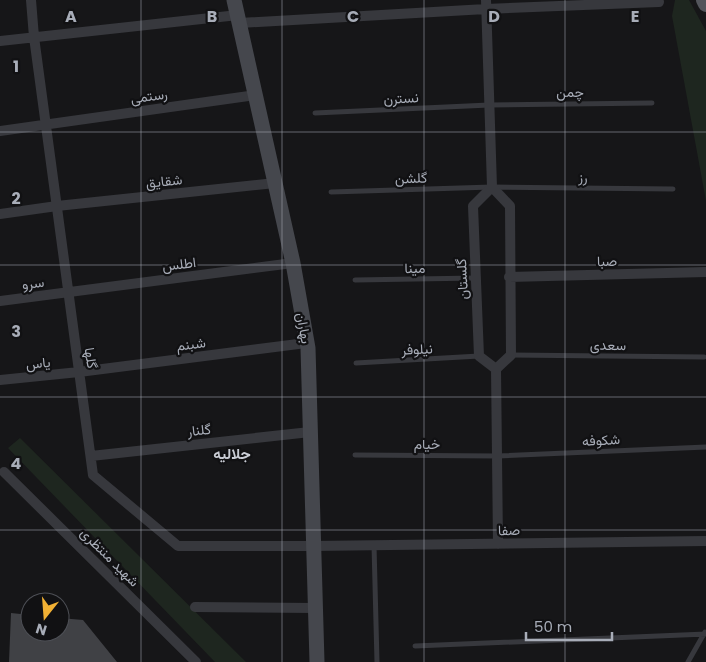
<svg xmlns="http://www.w3.org/2000/svg" width="706" height="662" font-family="Poppins,Vazirmatn,sans-serif">
  <rect width="100%" height="100%" fill="#161618"/>
  <path fill="#1e261f" d="M675,0H689L706,31V201L672,16Z
    M20,438L246,662H215L8,448Z"/>
  <path fill="#404145" d="M11,613L30,615V632H60V618L83,620L117,662H9Z"/>
  <g fill="none" stroke-linecap="round" stroke-linejoin="round">
    <path stroke="#37383d" stroke-width="5" d="M315,113L489,105L652,103
      M331,192L492,187L673,189
      M355,280L476,278
      M511,355L704,357
      M356,363L479,356
      M355,455L498,456L706,447
      M374,545L377,662
      M415,646L706,634
      M688,662L705,632"/>
    <path stroke="#37383d" stroke-width="10" d="M31,0L34,37L93,475L178,546H313L706,541
      M486,0L492,187L510,206L511,355L496,369L498,544
      M240,23L486,9L659,2
      M0,41L238,15
      M0,131L256,95
      M492,187L473,206L479,356L496,369
      M0,214L57,206L275,183
      M509,277L706,272
      M0,301L293,263
      M0,380L79,372L306,343
      M91,456L310,432
      M4,472L196,662
      M195,607L315,608"/>
    <path stroke="#45474d" stroke-width="15" d="M234,0L293,263L308,348L317,662"/>
    <path stroke="#53555c" stroke-width="16" d="M704,0L706,4"/>
  </g>
  <path fill="none" stroke="#a8adb8" stroke-width="1" stroke-opacity="0.55" d="M141,0V662M282,0V662M424,0V662M565,0V662M0,132H706M0,265H706M0,397H706M0,530H706"/>
  <g text-anchor="middle" dominant-baseline="central" stroke-width="4.5" stroke-linejoin="round" paint-order="stroke">
    <g font-size="14" fill="#a8adb8" stroke="#111113">
      <text transform="translate(570 92) rotate(-1)">چمن</text>
      <text transform="translate(149 96) rotate(-8)">رستمی</text>
      <text transform="translate(401 98) rotate(-3)">نسترن</text>
      <text transform="translate(583 177) rotate(1)">رز</text>
      <text transform="translate(411 178) rotate(-2)">گلشن</text>
      <text transform="translate(164 181) rotate(-6)">شقایق</text>
      <text transform="translate(607 261) rotate(-1)">صبا</text>
      <text transform="translate(179 264) rotate(-7)">اطلس</text>
      <text transform="translate(415 268) rotate(-1)">مینا</text>
      <text transform="translate(462 279) rotate(-93)">گلستان</text>
      <text transform="translate(33 283) rotate(-7)">سرو</text>
      <text transform="translate(304 328) rotate(80)">بهاران</text>
      <text transform="translate(191 344) rotate(-7)">شبنم</text>
      <text transform="translate(608 345) rotate(1)">سعدی</text>
      <text transform="translate(417 349) rotate(-3)">نیلوفر</text>
      <text transform="translate(91 358) rotate(82)">گلها</text>
      <text transform="translate(38 363) rotate(-6)">یاس</text>
      <text transform="translate(199 430) rotate(-6)">گلنار</text>
      <text transform="translate(601 440) rotate(-3)">شکوفه</text>
      <text x="427" y="444">خیام</text>
      <text transform="translate(509 530) rotate(-1)">صفا</text>
      <text transform="translate(110 557) rotate(45)">شهید منتظری</text>
    </g>
    <g font-size="15" font-weight="bold" fill="#c9ccd4" stroke="#111113">
      <text x="232" y="453">جلالیه</text>
    </g>
  </g>
  <g font-size="16" text-anchor="middle" font-weight="bold" fill="#a8adb8" stroke="#111113" stroke-width="4.5" stroke-linejoin="round" paint-order="stroke">
    <text x="71" y="22">A</text>
    <text x="212" y="22">B</text>
    <text x="353" y="22">C</text>
    <text x="494" y="22">D</text>
    <text x="635" y="22">E</text>
    <text x="16" y="72">1</text>
    <text x="16" y="204">2</text>
    <text x="16" y="337">3</text>
    <text x="16" y="469">4</text>
  </g>
  <g transform="translate(45 617) rotate(197)"><circle r="24" fill="#111113" stroke="#4d4f55"/>
  <path d="M0-4L9 19L0 12L-9 19Z" fill="#f2b134"/>
  <text y="-8" font-size="14" font-weight="bold" text-anchor="middle" fill="#a8adb8">N</text>
  </g>
  <path d="M526 632v8h86v-8" fill="none" stroke="#a8adb8" stroke-width="2.5"/>
  <text x="534" y="632" font-size="15" fill="#a8adb8" stroke="#111113" stroke-width="4" paint-order="stroke">50 m</text>
</svg>
